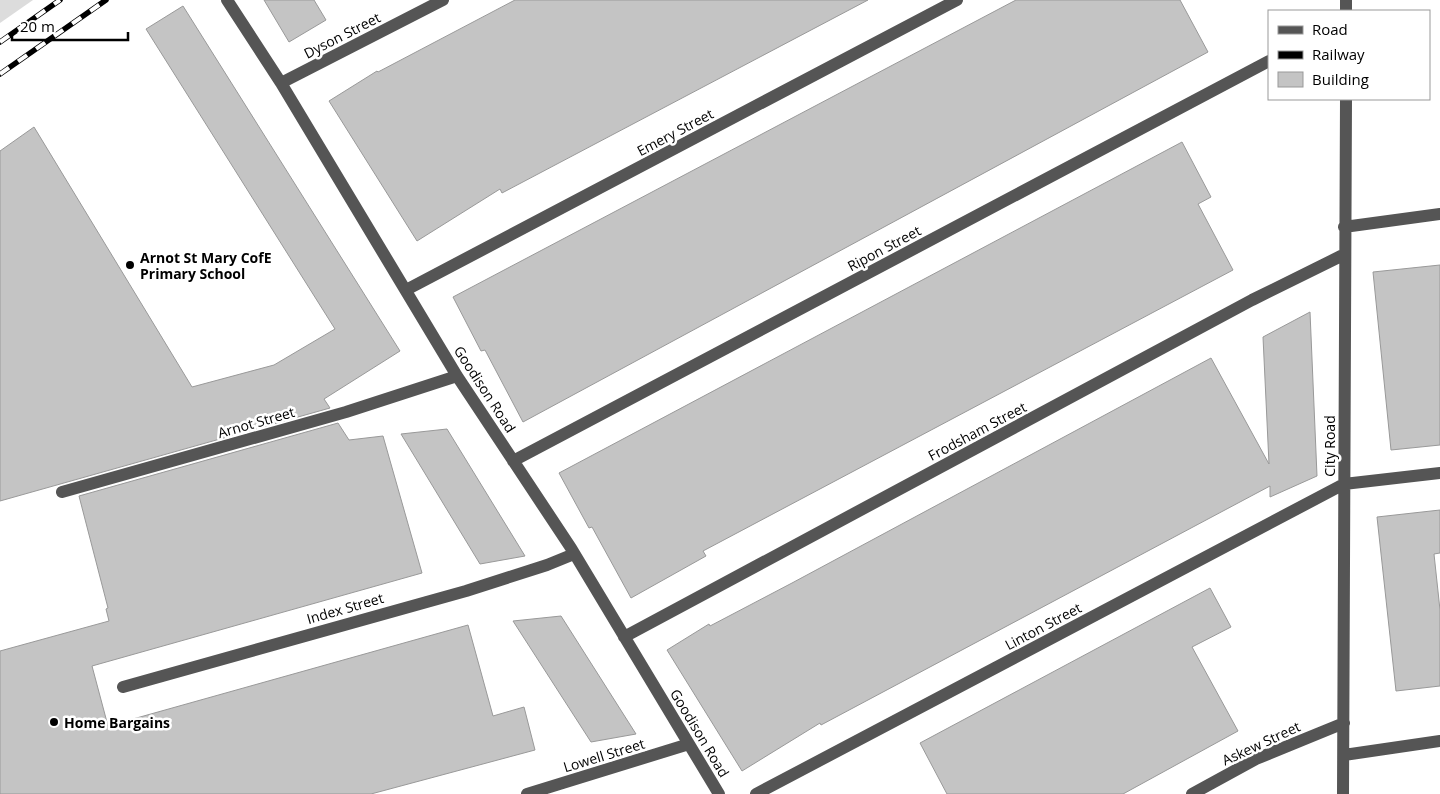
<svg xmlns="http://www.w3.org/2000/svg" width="1440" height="794" font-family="'Open Sans',sans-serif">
  <rect width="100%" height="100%" fill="#fff"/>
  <path fill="#dcdcdc" d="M0,0H33L0,23Z"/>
  <path fill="#c4c4c4" stroke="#999" d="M264,0H314L326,20L289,42Z
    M515,0H868L502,193L500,189L417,241L329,101L377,71L378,72Z
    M1016,0H1180L1208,52L523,422L485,350L481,351L453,297Z
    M183,6L400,351L324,399L330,408L0,501V151L34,127L192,387L274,365L335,329L146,29Z
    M1182,142L1211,197L1198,204L1233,270L703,551L706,556L631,598L592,527L589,528L559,473Z
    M1440,265V445L1391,450L1373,272Z
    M1310,312L1317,476L1270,497V486L821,725L820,723L742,771L667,650L709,624L710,626L792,583L1211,358L1269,464L1263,337Z
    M338,423L349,440L383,436L422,573L92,666L108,726L468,625L493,716L524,707L535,750L371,794H0V651L109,621L106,609L108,608L79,496Z
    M447,429L525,556L480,564L401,434Z
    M1440,510V553L1434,554L1440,610V686L1396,691L1377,517Z
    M1210,588L1231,627L1192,647L1238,731L1123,794H947L920,743Z
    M561,616L636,734L591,742L513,621Z"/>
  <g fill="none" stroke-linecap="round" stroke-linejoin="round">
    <path stroke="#555" stroke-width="12" d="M227,0L281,83L457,376L571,548L719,794
      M1346,0V11
      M281,83L443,0
      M1344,227L1440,214
      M406,290L957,0
      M513,461L1269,61
      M62,492L346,412L457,376
      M624,637L1252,300L1345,254
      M123,687L466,591L547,565L574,554
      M1344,755L1440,741
      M527,794L689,744
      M756,794L1344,484L1440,473
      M1192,794L1256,759L1344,723
      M1343,794L1346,99"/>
    <defs>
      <path id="rail" d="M0,42L60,0
        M0,74L106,0"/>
    </defs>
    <use href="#rail" stroke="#000" stroke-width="5.5"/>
    <use href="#rail" stroke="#fff" stroke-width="4" stroke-dasharray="11" stroke-linecap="butt"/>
  </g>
  <g fill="#000" stroke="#fff" stroke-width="2">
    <circle cx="130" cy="265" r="5"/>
    <circle cx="54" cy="722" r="5"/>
  </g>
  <g text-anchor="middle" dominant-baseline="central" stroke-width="5" stroke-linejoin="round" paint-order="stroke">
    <g font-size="14" fill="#000" stroke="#fff">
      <text transform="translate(342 35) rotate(-27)">Dyson Street</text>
      <text transform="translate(675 132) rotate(-28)">Emery Street</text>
      <text transform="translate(884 248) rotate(-28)">Ripon Street</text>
      <text transform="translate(485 389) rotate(57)">Goodison Road</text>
      <text transform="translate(256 422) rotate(-16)">Arnot Street</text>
      <text transform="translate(977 431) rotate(-28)">Frodsham Street</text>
      <text transform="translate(1329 446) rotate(-90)">City Road</text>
      <text transform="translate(345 608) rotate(-16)">Index Street</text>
      <text transform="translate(1043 626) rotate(-28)">Linton Street</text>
      <text transform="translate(700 733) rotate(59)">Goodison Road</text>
      <text transform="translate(1261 743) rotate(-25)">Askew Street</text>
      <text transform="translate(604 755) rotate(-17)">Lowell Street</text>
    </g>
    <g font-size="14" font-weight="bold" fill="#000" stroke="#fff" text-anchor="start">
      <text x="140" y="257">Arnot St Mary CofE<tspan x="140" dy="16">Primary School</tspan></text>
      <text x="64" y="722">Home Bargains</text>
    </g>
  </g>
  <rect x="1268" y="10" width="162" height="90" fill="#ffffff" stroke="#999999"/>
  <rect x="1278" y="26" width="25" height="8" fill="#555555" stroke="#999999"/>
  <text x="1312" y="35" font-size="15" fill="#000000">Road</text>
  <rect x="1278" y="51" width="25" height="8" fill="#000000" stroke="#999999"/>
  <text x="1312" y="60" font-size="15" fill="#000000">Railway</text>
  <rect x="1278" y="72" width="25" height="15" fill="#c4c4c4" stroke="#999999"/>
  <text x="1312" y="85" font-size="15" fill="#000000">Building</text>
  <path d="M12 32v8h116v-8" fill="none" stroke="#000000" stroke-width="2.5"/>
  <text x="20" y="32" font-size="15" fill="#000000" stroke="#ffffff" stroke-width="4" paint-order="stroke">20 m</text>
</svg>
